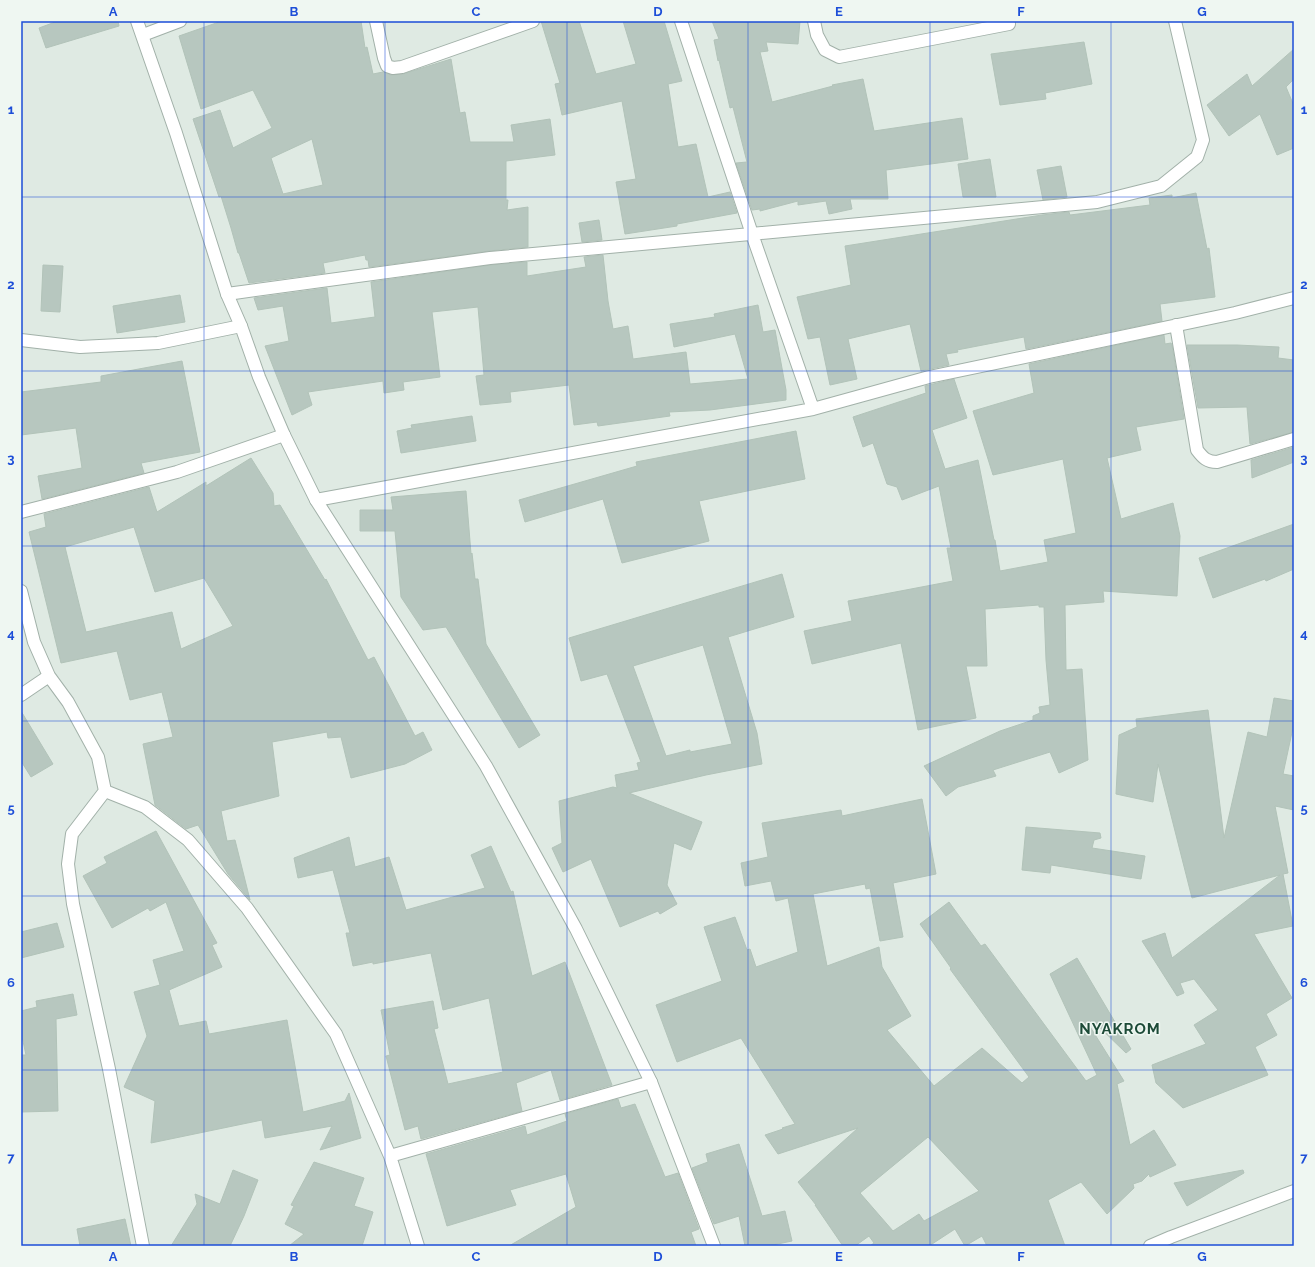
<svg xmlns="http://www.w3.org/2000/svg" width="1315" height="1267" font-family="Raleway,sans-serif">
  <rect width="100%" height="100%" fill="#dfeae3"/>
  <path fill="#b7c7bf" stroke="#b2c3b9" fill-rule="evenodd" d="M58,21H118L119,26L46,48L39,28Z
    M222,21H361L365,48L367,47L373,74L383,72L391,75L403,74L451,59L460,113L465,112L470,142H514L511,125L550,119L555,155L506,161V200H508L507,210L528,207V247L489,251L369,267L368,260H366L365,255L323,263L325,273L249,283L239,253H238L231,228L221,196L219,197L193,119L220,110L233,148L272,128L253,90L201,109L179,36ZM312,139L323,185L283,194L271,158Z
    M541,21H579L596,74L636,64L623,21H664L682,81L668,84L678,147L696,144L708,197L730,192L737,213L677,224V226L625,234L616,182L636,179L622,101L562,115L555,84L560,83Z
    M712,21H800L798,44L766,42L768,51L760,52L772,102L833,86L832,85L863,79L874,131L962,118L968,159L886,170L888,199H850L852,209L829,214L826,201L798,205V201L760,211V209L752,210L736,163L747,162L733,107L730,108L719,60L718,61L714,40L719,39Z
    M1084,42L1092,84L1045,93L1046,99L1000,105L991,54Z
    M1294,49V79L1286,87L1294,106V148L1277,155L1260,114L1229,136L1207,105L1247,74L1252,86Z
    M990,159L996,197H963L958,164Z
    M1061,166L1067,197L1043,200L1037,170Z
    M1196,193L1207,249L1209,248L1215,297L1160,304L1162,321L1026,349L1024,337L957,350L958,352L946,354L949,365L921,371L910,324L848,339L857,379L830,385L820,337L808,339L797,297L851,285L845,246L1042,215L1069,212L1070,215L1150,205L1149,198L1172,195V198Z
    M599,220L602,240L582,242L579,223Z
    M603,255L608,301L613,329L628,326L633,359L686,352L690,384L748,379L735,334L674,347L670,324L715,317L714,314L758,305L763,332L775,330L786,390V400L710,410L669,412L670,416L598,426L597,422L574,425L569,385L510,392L511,402L480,405L476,376L484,375L478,307L432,312L440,377L403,382L404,390L384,393L383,381L308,392L312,405L292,415L265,346L289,341L283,306L258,310L254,298L327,288L331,323L375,317L371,282L491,265L527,262V276L586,267L584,257Z
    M43,265L63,266L60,312L41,311Z
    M180,295L185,322L117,333L113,306Z
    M1164,335L1165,344L1171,343L1172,345L1184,419L1136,427L1141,450L1107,458L1121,519L1173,503L1180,536L1177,596L1103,591L1104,602L1065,605L1066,670L1082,669L1088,760L1059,773L1050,752L993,770L996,776L958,787L946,796L924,766L1000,731L1033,720V716L1040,713L1039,707L1050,705L1046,660L1044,607H1039V605L985,609L987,666H966L976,718L918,730L901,643L812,664L804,631L852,621L848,601L953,581L947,548H951L939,486L902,500L897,487L887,484L873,443L863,447L853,417L926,393L925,386L954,379L967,418L932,430L945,469L978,460L994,540H995L1000,571L1048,562L1044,540L1076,533L1063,459L993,475L973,411L1034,393L1029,364Z
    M1187,345H1237L1279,347L1278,358L1294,360V432L1250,444L1247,407L1198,408Z
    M182,361L200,452L141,463L144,473L42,499L38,476L82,468L76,428L21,435V392L101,382V376Z
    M472,416L476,441L401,453L397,431L412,428L411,425Z
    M796,431L805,479L699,501L709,541L622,563L603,499L525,522L519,500L637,466L636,462Z
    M1294,447V462L1252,478L1251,460Z
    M251,458L273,493L274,506L280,505L325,580L326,579L368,660L374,657L415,736L423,732L432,750L405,764L351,778L341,737L328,738L327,732L272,742L279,796L221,811L227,841L235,840L250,900L228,874L198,825L186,829L155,805L143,744L173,737L162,692L130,700L117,651L61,663L29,532L46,527L44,514L149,487L157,512L206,482V486ZM134,527L155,592L204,578L233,626L181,649L172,612L86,632L65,547Z
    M466,491L471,554L472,553L475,579H478L486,644L540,735L519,748L446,627L423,630L401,597L395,531H360V510H393L391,497Z
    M1294,524V569L1266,581L1265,579L1213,598L1199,558Z
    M782,574L794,617L728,637L757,733L762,764L706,775L629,793L702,822L691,850L674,843L667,885L677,904L660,914L658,911L620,927L591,859L563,872L552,848L562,843L559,801L613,787L617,788L615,775L639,770L637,763L641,762L607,674L581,681L569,638ZM703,645L732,744L690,752V750L666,756L633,666Z
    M1274,698L1294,701V723L1283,774L1294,776V810L1275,806L1288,873L1283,874L1293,926L1254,934L1292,998L1266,1014L1277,1035L1255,1047L1268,1075L1183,1108L1156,1083L1152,1065L1206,1044L1194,1025L1218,1010L1194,979L1180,983L1184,993L1177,996L1142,941L1165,933L1172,958L1280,875L1192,898L1158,764L1153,802L1116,794L1119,735L1137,727L1136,719L1208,710L1224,838L1248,732L1267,737Z
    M21,711L53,764L31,777L21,761Z
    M922,799L936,874L893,883L903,937L880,941L870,888L866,889L865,884L813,894L827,966L879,947L882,967L911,1016L887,1030L934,1086L982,1048L1022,1083L1029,1077L950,969L951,968L920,924L949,902L981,946L985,944L1086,1081L1097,1075L1050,974L1077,958L1131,1049L1126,1053L1093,1021L1089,1025L1124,1081L1117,1084L1130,1145L1154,1130L1176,1165L1150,1177L1149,1174L1142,1181L1133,1184L1134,1188L1107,1214L1081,1182L1048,1200L1065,1246H987L982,1236L965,1246L955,1229L929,1246H870L874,1243L869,1236L855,1246H843L815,1205H816L798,1182L858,1128L778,1154L765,1135L783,1129L782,1128L795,1124L741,1038L677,1062L656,1005L722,981L704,927L735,917L747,950L750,949L756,967L798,952L788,898L776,901L771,881L745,886L741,863L768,857L762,823L841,810L842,816ZM928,1137L979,1191L924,1221L919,1214L893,1231L860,1193Z
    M1026,827L1100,833L1101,838L1094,840L1092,848L1145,856L1141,879L1051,865L1050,873L1022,870Z
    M156,831L217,943L212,945L222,967L169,990L179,1026L206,1021L209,1034L287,1020L303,1112L345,1101L349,1093L361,1138L320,1150L332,1126L265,1138L262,1120L151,1143L155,1101L124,1087L147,1036L134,992L160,985L153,960L184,951L166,902L150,911L148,908L112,928L83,876L107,863L104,857Z
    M349,837L355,867L389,857L406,910L485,888L471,855L491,846L511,892L513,891L532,976L565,962L612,1085L560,1100L551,1070L516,1083L522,1111L421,1139L418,1126L405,1130L386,1056L390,1055L381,1010L433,1001L438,1028L434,1029L448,1084L503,1072L489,998L443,1010L431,953L373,964V962L353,966L346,933H350L333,870L298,878L294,858Z
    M57,923L64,947L21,958V932Z
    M73,994L77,1015L56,1019L58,1111L21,1112V1055H26L21,1032V1011L37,1007L36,1001Z
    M618,1099L621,1108L635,1104L665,1177L678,1173L699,1229L691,1232L696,1246H509L576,1207L566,1174L510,1190L516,1205L447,1226L426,1154L525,1126L527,1135L567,1121L565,1114Z
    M739,1144L762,1216L785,1211L792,1241L768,1246H745L739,1216L714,1224L692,1168L708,1162L706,1154Z
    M314,1162L364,1178L354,1206L373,1212L362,1246H289L304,1234L285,1224L294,1206L291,1205Z
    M233,1170L258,1180L244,1216L230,1246H171L197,1204L195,1194L220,1204Z
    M1243,1170L1244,1173L1187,1206L1174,1183Z
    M125,1219L131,1246H80L77,1229Z"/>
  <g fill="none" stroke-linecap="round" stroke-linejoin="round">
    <defs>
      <path id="minor" d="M376,21L384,58L387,66L393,68L402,67L533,21
        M681,21L752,234L813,409
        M814,21L817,35L825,50L839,57L1009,24
        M143,35L180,21
        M227,294L490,258L1097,202L1161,186L1197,157L1203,140L1175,21
        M1176,325L1197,450C1203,458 1207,462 1217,462L1294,439
        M21,340L80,347L158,343L241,326
        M316,500L813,409L929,377L1235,313L1294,298
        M21,512L177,472L284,435
        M21,591L34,642L49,676L68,702L98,757L105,791L72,834L68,864L73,904L109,1069L143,1246
        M21,695L49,676
        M105,791L145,807L188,840L247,908L336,1034L390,1156L418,1246
        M390,1156L651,1082
        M1150,1246L1171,1237L1294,1191"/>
      <path id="tertiary" d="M137,21L176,133L227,294L241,326L259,377L284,435L316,500L486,766L576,929L651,1082L714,1246"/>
    </defs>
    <use href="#minor" stroke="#a2b1a9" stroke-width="14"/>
    <use href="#tertiary" stroke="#a2b1a9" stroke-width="14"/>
    <use href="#minor" stroke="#fff" stroke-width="12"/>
    <use href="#tertiary" stroke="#fff" stroke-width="12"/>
  </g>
  <path fill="none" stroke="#1d4ed8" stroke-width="1" stroke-opacity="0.55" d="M204,21V1246M385,21V1246M567,21V1246M748,21V1246M930,21V1246M1111,21V1246M21,197H1294M21,371H1294M21,546H1294M21,721H1294M21,896H1294M21,1070H1294"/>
  <g text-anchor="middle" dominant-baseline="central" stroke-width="3" stroke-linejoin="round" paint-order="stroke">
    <g font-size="15" font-weight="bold" letter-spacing="1" fill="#1d4b38" stroke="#eff7f2">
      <text x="1120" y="1029">NYAKROM</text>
    </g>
  </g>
  <rect width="1315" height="1267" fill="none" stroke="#eff7f2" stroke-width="44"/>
  <rect x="22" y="22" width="1271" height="1223" fill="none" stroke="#1d4ed8" stroke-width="1.5"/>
  <g font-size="13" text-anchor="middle" font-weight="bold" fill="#1d4ed8">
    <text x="113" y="16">A</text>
    <text x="294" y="16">B</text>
    <text x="476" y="16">C</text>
    <text x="658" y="16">D</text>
    <text x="839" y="16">E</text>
    <text x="1021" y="16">F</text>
    <text x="1202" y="16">G</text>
    <text x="11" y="114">1</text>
    <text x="1304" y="114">1</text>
    <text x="11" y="289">2</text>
    <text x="1304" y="289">2</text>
    <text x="11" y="463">3</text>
    <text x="1304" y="463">3</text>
    <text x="11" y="638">4</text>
    <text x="1304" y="638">4</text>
    <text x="11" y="813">5</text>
    <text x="1304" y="813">5</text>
    <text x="11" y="987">6</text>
    <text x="1304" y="987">6</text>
    <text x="11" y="1162">7</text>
    <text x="1304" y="1162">7</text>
    <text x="113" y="1261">A</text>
    <text x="294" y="1261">B</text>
    <text x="476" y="1261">C</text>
    <text x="658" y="1261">D</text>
    <text x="839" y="1261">E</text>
    <text x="1021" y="1261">F</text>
    <text x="1202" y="1261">G</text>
  </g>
</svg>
